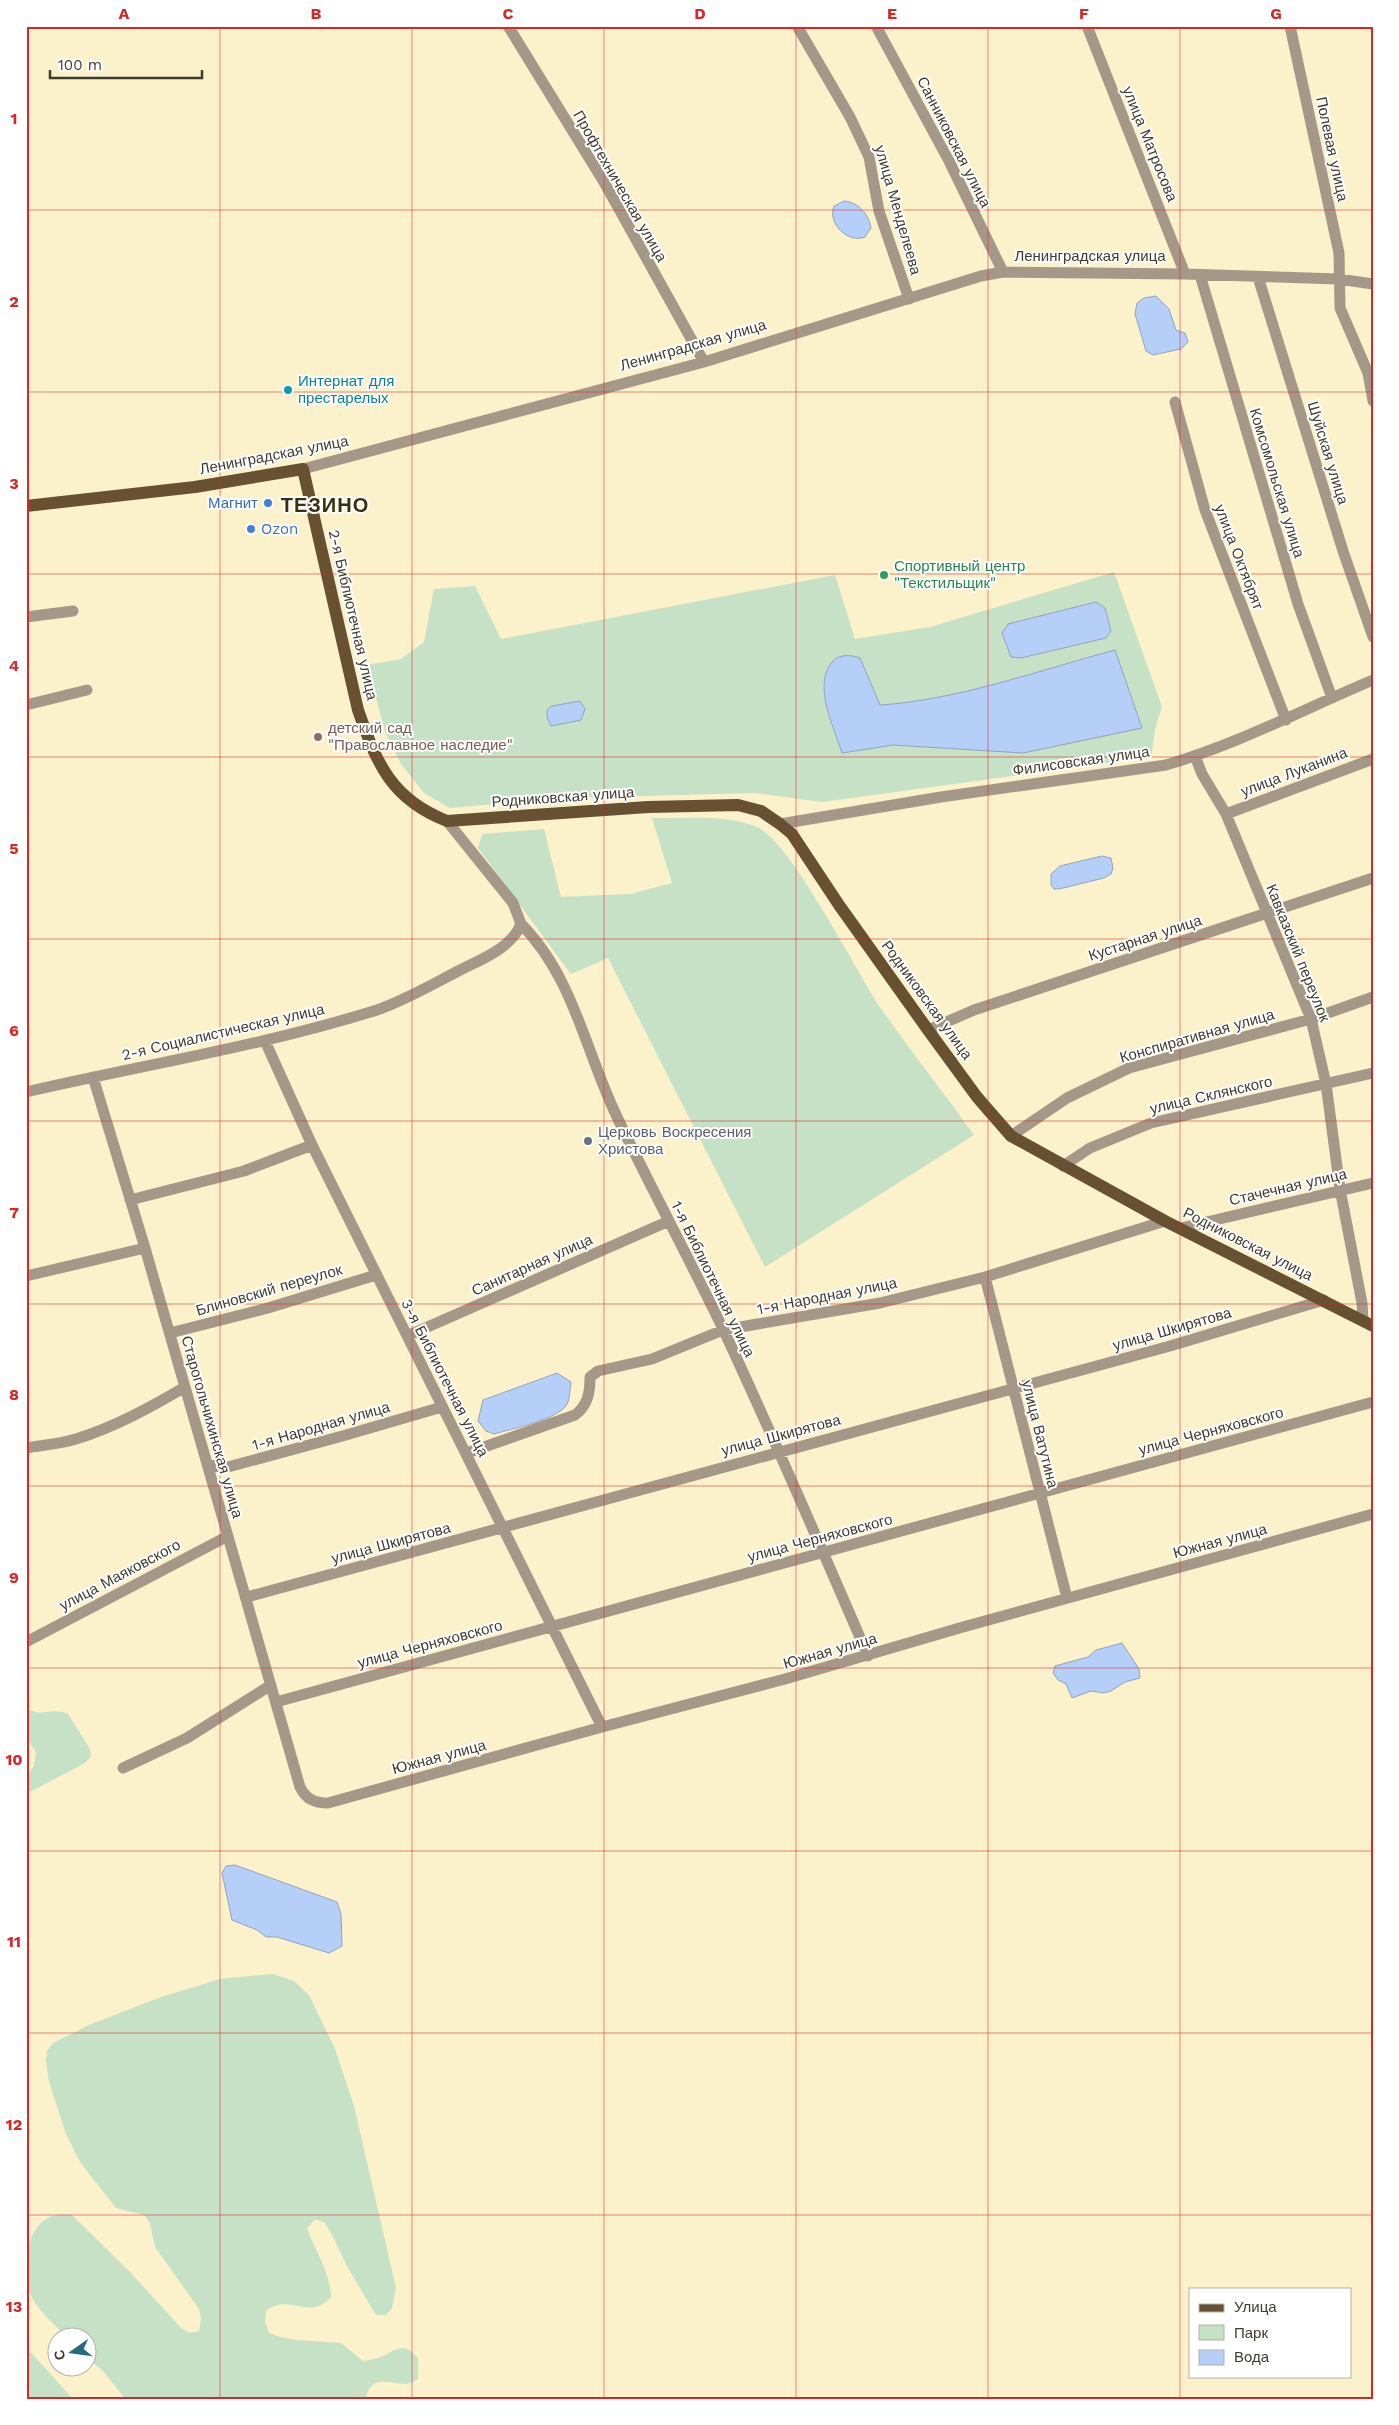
<svg xmlns="http://www.w3.org/2000/svg" width="1399" height="2425" font-family="'Work Sans',sans-serif">
  <rect width="100%" height="100%" fill="#fbf1cb"/>
  <path fill="#c6e1c5" d="M1114,572L1162,707L1156,725L1151,757L822,802L754,793L567,798L450,808L424,793L401,764L385,731L367,665L401,659L424,642L434,589L475,586L501,639L835,575L855,639L930,627Z
    M652,818C686,819 725,814 757,827C790,840 858,975 882,1010C912,1053 944,1093 974,1135L765,1267L608,958L571,974L478,848L482,834L544,829L561,897L630,894L672,883Z
    M26,1707C39,1719 53,1706 68,1714L90,1749L91,1756L85,1763L26,1794V1778L34,1765L36,1752L26,1738Z
    M273,1974L294,1981L309,1995L335,2049L354,2106L396,2288L392,2308L386,2315H376L348,2268L330,2231L324,2222L315,2219L307,2228C315,2251 330,2271 331,2297C309,2322 289,2292 266,2311L265,2322L269,2333L280,2337L298,2340L341,2343L363,2361C369,2360 377,2359 383,2356C399,2348 404,2342 418,2358V2379C415,2381 411,2383 407,2384C392,2384 369,2373 366,2399H125L105,2373L88,2358V2338L67,2337C53,2323 33,2307 27,2286C25,2281 26,2273 26,2267C26,2238 39,2209 72,2215L130,2272L181,2328L190,2333L199,2331L201,2319L199,2309L155,2247L150,2223L144,2215L116,2208L80,2162L66,2134L49,2082L46,2061L47,2051L53,2043L89,2025L161,1997L220,1979Z
    M26,2347L73,2399H26Z"/>
  <path fill="#b6cff8" stroke="#93a3bb" d="M844,201C858,202 869,214 871,228L865,237C848,244 827,223 834,206Z
    M1156,296L1169,309L1176,330L1185,333L1188,342L1181,349L1153,355L1146,351L1135,314L1137,303L1144,298Z
    M1096,602L1105,608L1111,631L1106,638L1021,658L1011,657L1002,633L1008,624Z
    M1115,650L1142,728L1023,753L893,745L842,753C834,727 811,683 834,660C841,654 852,655 860,658L880,705C958,700 1040,670 1115,650Z
    M580,701L585,709L581,720L551,726L547,717V710L552,706Z
    M1102,856L1111,858L1113,868L1111,874L1104,878L1059,889H1054L1051,885V874L1060,866Z
    M557,1373L571,1382C570,1388 570,1396 568,1402C563,1419 510,1429 494,1434L486,1431L478,1421L483,1400Z
    M1122,1643L1139,1669L1140,1678L1125,1682L1111,1691L1104,1693L1091,1691L1072,1698L1066,1684L1058,1680L1053,1673L1055,1666L1088,1657L1096,1650Z
    M235,1865L337,1902L341,1914L342,1946L329,1953L277,1937H266L257,1930L232,1920L222,1873L226,1866Z"/>
  <g fill="none" stroke-linecap="round" stroke-linejoin="round">
    <path stroke="#a69888" stroke-width="11" d="M508,26L604,182L704,362
      M797,26L850,117L869,157L879,211L909,299
      M876,26L949,161L1003,272
      M1087,26L1185,274
      M1290,26L1339,253L1340,308L1368,373L1373,378
      M1200,275L1298,604L1332,698
      M1258,277L1343,551L1373,637
      M1368,373L1373,401
      M1175,402L1205,510L1286,720
      M303,469L704,362L981,276L1003,272L1185,274L1338,279L1373,284
      M26,617L73,611
      M26,705L87,690
      M1195,756L1202,774L1226,814L1311,1019L1326,1084L1340,1189L1362,1303L1363,1320
      M1226,814L1373,759
      M447,821L513,903L521,924
      M780,824L941,797L1166,765C1238,744 1304,709 1373,680
      M521,924C574,977 586,1054 618,1119C652,1190 690,1260 724,1331C774,1438 821,1547 868,1656
      M928,1030L974,1010L1373,878
      M265,1041L312,1145L602,1727
      M93,1077L145,1248L300,1787C306,1799 314,1803 328,1803L602,1727L785,1679L963,1627L1373,1514
      M26,1092C143,1065 262,1046 377,1010C406,1000 435,983 462,969C483,959 512,947 521,924
      M1011,1136L1067,1098L1129,1068L1311,1019L1373,997
      M1063,1166L1090,1148L1151,1123L1373,1073
      M130,1200L244,1171L312,1145
      M1181,1228L1373,1183
      M26,1276L145,1248
      M985,1277L1067,1598
      M170,1333L268,1308L376,1275
      M407,1336L669,1221
      M26,1448C43,1445 60,1444 76,1439C115,1427 151,1407 185,1387
      M467,1453L575,1415C588,1405 590,1393 590,1377L598,1371L652,1359L723,1330L880,1303L985,1277L1165,1221
      M208,1465L228,1467L346,1435L442,1407
      M247,1597L1170,1346L1324,1300
      M26,1642L228,1536
      M276,1702L1373,1402
      M123,1768L187,1738L271,1685"/>
    <path stroke="#685032" stroke-width="12" d="M26,506L195,487L303,469L358,710C377,764 391,799 447,821L648,807L738,805L761,811L780,824L792,834L839,905L928,1030L977,1097L1011,1136L1165,1221L1373,1326"/>
  </g>
  <path fill="none" stroke="#d62828" stroke-width="1" stroke-opacity="0.55" d="M220,26V2399M412,26V2399M604,26V2399M796,26V2399M988,26V2399M1180,26V2399M26,210H1373M26,392H1373M26,574H1373M26,757H1373M26,939H1373M26,1121H1373M26,1304H1373M26,1486H1373M26,1668H1373M26,1851H1373M26,2033H1373M26,2215H1373"/>
  <circle fill="#0f9aa8" stroke="#fff" stroke-width="2" cx="288" cy="390" r="5"/>
  <g fill="#3f7fe0" stroke="#fff" stroke-width="2">
    <circle cx="268" cy="503" r="5"/>
    <circle cx="251" cy="529" r="5"/>
  </g>
  <circle fill="#2e9e5b" stroke="#fff" stroke-width="2" cx="884" cy="575" r="5"/>
  <circle fill="#8d6e63" stroke="#fff" stroke-width="2" cx="318" cy="737" r="5"/>
  <circle fill="#6b7280" stroke="#fff" stroke-width="2" cx="588" cy="1141" r="5"/>
  <g text-anchor="middle" dominant-baseline="central" stroke-width="4" stroke-linejoin="round" paint-order="stroke">
    <g font-size="15" fill="#403c2e" stroke="#fff">
      <text transform="translate(954 142) rotate(63)">Санниковская улица</text>
      <text transform="translate(1150 144) rotate(68)">улица Матросова</text>
      <text transform="translate(1332 149) rotate(78)">Полевая улица</text>
      <text transform="translate(620 186) rotate(60)">Профтехническая улица</text>
      <text transform="translate(898 210) rotate(74)">улица Менделеева</text>
      <text x="1090" y="256">Ленинградская улица</text>
      <text transform="translate(693 345) rotate(-16)">Ленинградская улица</text>
      <text transform="translate(1328 453) rotate(73)">Шуйская улица</text>
      <text transform="translate(274 455) rotate(-11)">Ленинградская улица</text>
      <text transform="translate(1277 483) rotate(73)">Комсомольская улица</text>
      <text transform="translate(1239 557) rotate(69)">улица Октябрят</text>
      <text transform="translate(353 615) rotate(77)">2-я Библиотечная улица</text>
      <text transform="translate(1081 761) rotate(-8)">Филисовская улица</text>
      <text transform="translate(1294 772) rotate(-21)">улица Луканина</text>
      <text transform="translate(563 797) rotate(-4)">Родниковская улица</text>
      <text transform="translate(1145 938) rotate(-18)">Кустарная улица</text>
      <text transform="translate(1298 953) rotate(68)">Кавказский переулок</text>
      <text transform="translate(927 1000) rotate(54)">Родниковская улица</text>
      <text transform="translate(223 1032) rotate(-13)">2-я Социалистическая улица</text>
      <text transform="translate(1197 1036) rotate(-16)">Конспиративная улица</text>
      <text transform="translate(1211 1095) rotate(-13)">улица Склянского</text>
      <text transform="translate(1288 1187) rotate(-13)">Стачечная улица</text>
      <text transform="translate(1248 1244) rotate(27)">Родниковская улица</text>
      <text transform="translate(532 1265) rotate(-24)">Санитарная улица</text>
      <text transform="translate(713 1279) rotate(64)">1-я Библиотечная улица</text>
      <text transform="translate(269 1290) rotate(-16)">Блиновский переулок</text>
      <text transform="translate(827 1296) rotate(-11)">1-я Народная улица</text>
      <text transform="translate(1172 1329) rotate(-16)">улица Шкирятова</text>
      <text transform="translate(445 1378) rotate(63)">3-я Библиотечная улица</text>
      <text transform="translate(321 1426) rotate(-16)">1-я Народная улица</text>
      <text transform="translate(212 1427) rotate(74)">Старогольчихинская улица</text>
      <text transform="translate(1211 1431) rotate(-15)">улица Черняховского</text>
      <text transform="translate(1040 1434) rotate(76)">улица Ватутина</text>
      <text transform="translate(781 1435) rotate(-15)">улица Шкирятова</text>
      <text transform="translate(820 1538) rotate(-15)">улица Черняховского</text>
      <text transform="translate(1220 1541) rotate(-15)">Южная улица</text>
      <text transform="translate(391 1543) rotate(-15)">улица Шкирятова</text>
      <text transform="translate(120 1575) rotate(-28)">улица Маяковского</text>
      <text transform="translate(430 1644) rotate(-15)">улица Черняховского</text>
      <text transform="translate(830 1651) rotate(-16)">Южная улица</text>
      <text transform="translate(439 1757) rotate(-15)">Южная улица</text>
    </g>
    <g font-size="15" fill="#0d838f" stroke="#fff" text-anchor="start">
      <text x="298" y="381">Интернат для<tspan x="298" dy="17">престарелых</tspan></text>
    </g>
    <g font-size="15" fill="#366cbe" stroke="#fff" text-anchor="end">
      <text x="258" y="503">Магнит</text>
      <text x="261" y="529" text-anchor="start">Ozon</text>
    </g>
    <g font-size="15" fill="#27864d" stroke="#fff" text-anchor="start">
      <text x="894" y="566">Спортивный центр<tspan x="894" dy="17">"Текстильщик"</tspan></text>
    </g>
    <g font-size="15" fill="#785e54" stroke="#fff" text-anchor="start">
      <text x="328" y="728">детский сад<tspan x="328" dy="17">"Православное наследие"</tspan></text>
    </g>
    <g font-size="15" fill="#5b616d" stroke="#fff" text-anchor="start">
      <text x="598" y="1132">Церковь Воскресения<tspan x="598" dy="17">Христова</tspan></text>
    </g>
    <g font-size="20" font-weight="bold" letter-spacing="1" fill="#372f0e" stroke="#fff">
      <text x="325" y="505">ТЕЗИНО</text>
    </g>
  </g>
  <rect width="1399" height="2425" fill="none" stroke="#ffffff" stroke-width="55"/>
  <rect x="1189" y="2288" width="162" height="90" fill="#ffffff" stroke="#b3b1ab"/>
  <rect x="1199" y="2304" width="25" height="8" fill="#685032" stroke="#b3b1ab"/>
  <text x="1234" y="2312" font-size="15" fill="#403c2e">Улица</text>
  <rect x="1199" y="2325" width="25" height="15" fill="#c6e1c5" stroke="#b3b1ab"/>
  <text x="1234" y="2338" font-size="15" fill="#403c2e">Парк</text>
  <rect x="1199" y="2350" width="25" height="15" fill="#b6cff8" stroke="#b3b1ab"/>
  <text x="1234" y="2362" font-size="15" fill="#403c2e">Вода</text>
  <g transform="translate(72 2352) rotate(256)"><circle r="24" fill="#ffffff" stroke="#b3b1ab"/>
  <path d="M0-4L9 19L0 12L-9 19Z" fill="#256c7a"/>
  <text y="-8" font-size="14" font-weight="bold" text-anchor="middle" fill="#403c2e">С</text>
  </g>
  <path d="M50 70v8h152v-8" fill="none" stroke="#403c2e" stroke-width="2.5"/>
  <text x="58" y="70" font-size="15" fill="#403c2e" stroke="#ffffff" stroke-width="4" paint-order="stroke">100 m</text>
  <rect x="28" y="28" width="1344" height="2370" fill="none" stroke="#d62828" stroke-width="2"/>
  <g font-size="16" text-anchor="middle" font-weight="bold" fill="#d62828">
    <text x="124" y="19">A</text>
    <text x="316" y="19">B</text>
    <text x="508" y="19">C</text>
    <text x="700" y="19">D</text>
    <text x="892" y="19">E</text>
    <text x="1084" y="19">F</text>
    <text x="1276" y="19">G</text>
    <text x="14" y="124">1</text>
    <text x="14" y="307">2</text>
    <text x="14" y="489">3</text>
    <text x="14" y="671">4</text>
    <text x="14" y="854">5</text>
    <text x="14" y="1036">6</text>
    <text x="14" y="1218">7</text>
    <text x="14" y="1400">8</text>
    <text x="14" y="1583">9</text>
    <text x="14" y="1765">10</text>
    <text x="14" y="1947">11</text>
    <text x="14" y="2130">12</text>
    <text x="14" y="2312">13</text>
  </g>
</svg>
